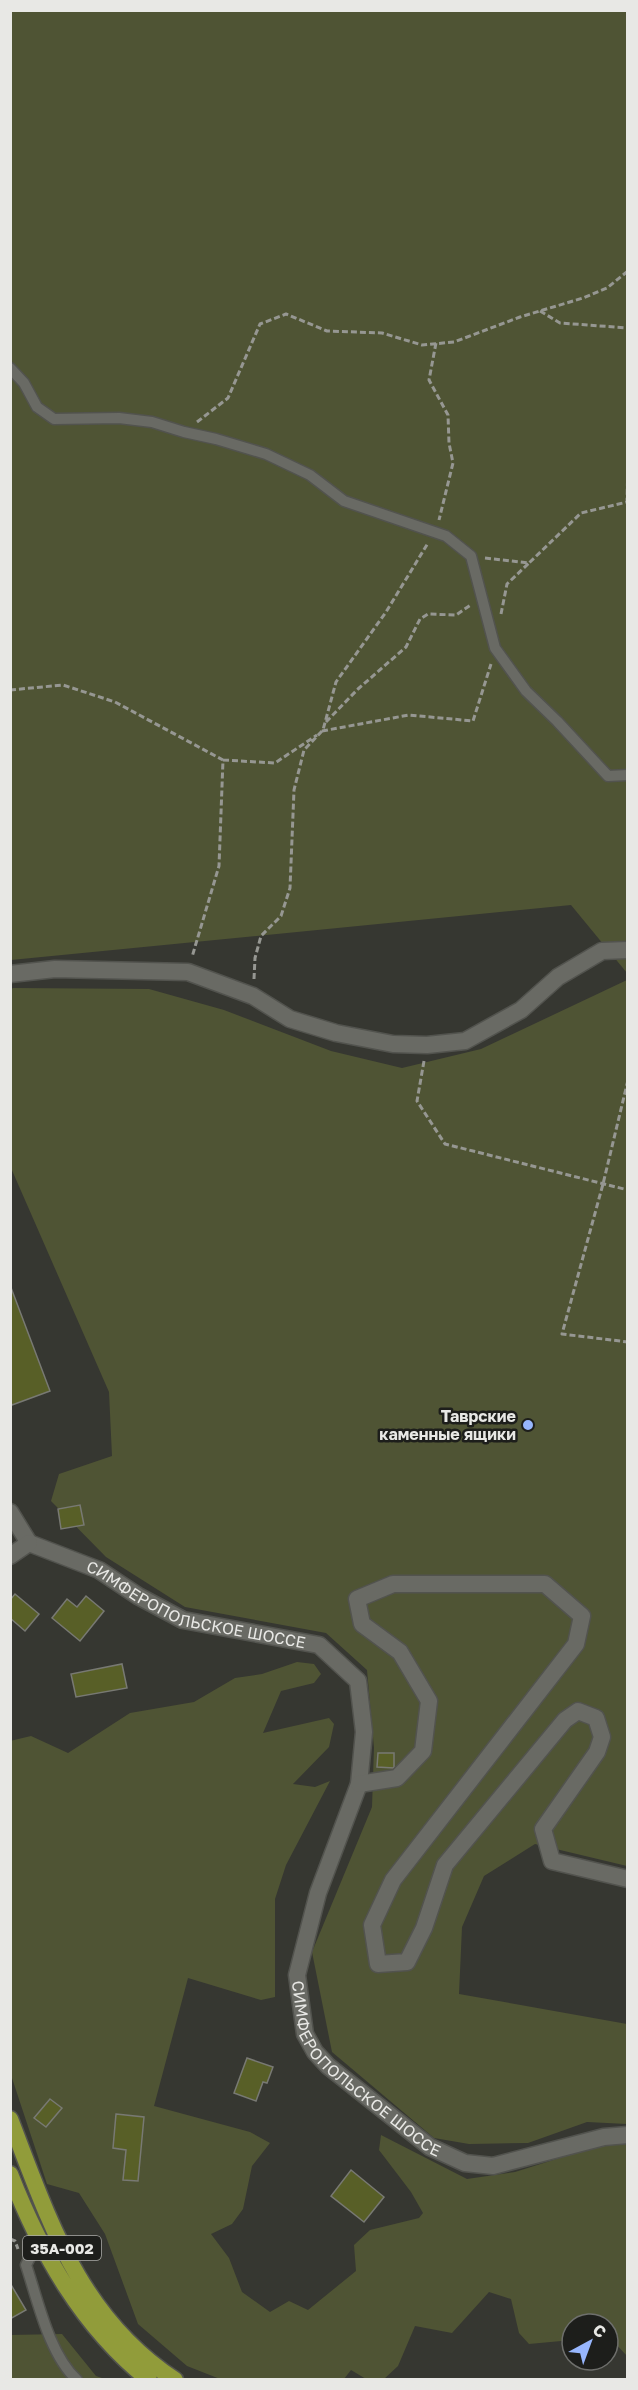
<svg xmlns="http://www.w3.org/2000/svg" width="638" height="2390" font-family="'Golos Text',sans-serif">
  <rect width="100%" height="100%" fill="#363731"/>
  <path fill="#4f5434" d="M11,11H627V973L571,905L11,960Z
    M627,980V1866L535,1844L484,1876L462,1927L459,1994L627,2024V2124L587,2122L528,2143L469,2144L434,2138L332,2052L312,1952L372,1807L374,1748L367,1670L326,1633L185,1607L106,1557L51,1501L59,1474L112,1456L109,1392L11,1168L10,990L13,988L149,989L224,1010L331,1051L402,1068L481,1049Z
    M297,1662L314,1664L321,1674L314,1683L281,1691L263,1733L329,1718L334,1724L329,1747L293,1784L315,1787L330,1781L286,1865L275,1899V1997L261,2000L188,1978L154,2106L250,2132L270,2143L252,2166L243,2209L232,2224L211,2234L229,2258L242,2292L270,2312L289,2301L308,2310L356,2271L354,2245L370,2230L419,2218L423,2213L411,2192L379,2150L381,2135L467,2179L515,2172L610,2142L627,2143V2356L613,2341L608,2340V2324H572V2340L529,2344L519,2333L511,2299L489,2292L452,2333L415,2326L398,2366L384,2379H366L351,2370L344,2379H220L187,2366L138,2324L105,2234L79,2193L47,2184L11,2075L10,1741L31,1736L68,1753L130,1713L194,1702L235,1678L262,1674Z
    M62,2334L96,2376L105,2379H11L10,2335Z"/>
  <path fill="#585f27" stroke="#787973" stroke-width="1.5" d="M10,1285L50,1391L12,1405L10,1400Z
    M80,1505L84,1525L61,1529L58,1509Z
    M15,1594L39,1614L25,1631L10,1618V1600Z
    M86,1596L104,1611L80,1641L52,1618L67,1599L77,1607Z
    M122,1664L127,1688L76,1697L71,1674Z
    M378,1753H394V1768L377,1767Z
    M247,2058L273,2067L267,2083L263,2082L256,2101L234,2093Z
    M50,2099L62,2108L46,2127L34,2118Z
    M116,2114L144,2117L138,2181L123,2180L126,2150L113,2148Z
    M351,2170L384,2197L364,2222L331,2196Z
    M10,2283L26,2310L10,2319Z"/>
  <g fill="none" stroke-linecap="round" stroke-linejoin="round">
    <defs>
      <path id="service" d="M10,368L24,383L37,407L54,419L119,418L152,422L184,432L216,439L266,454L310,475L344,501L446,536L471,556L495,648L526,691L557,721L608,776L628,775
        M39,2240L26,2265C38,2301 49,2354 77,2380"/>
      <g id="minor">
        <path d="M10,974L55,969L188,972L253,996L290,1019L336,1033L393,1044L427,1045L465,1041L521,1010L558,977L602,951L628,950"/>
        <path d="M10,1512L29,1543"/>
        <path id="s1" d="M29,1543L99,1570L138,1596L183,1620L319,1645L358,1681L364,1732L359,1784L318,1893L297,1975L305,2034L315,2052L328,2066L430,2147L465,2163L493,2166L604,2137L628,2135"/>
        <path d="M10,1556L29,1543"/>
        <path d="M359,1784L397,1778L423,1751L429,1701L400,1652L362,1624L357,1599L393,1584H545L582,1616L576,1644L393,1880L372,1925L378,1964L407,1962L424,1928L445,1865L565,1720L578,1711L596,1718L602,1737L597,1752L543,1829L552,1861L628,1879"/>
      </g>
      <path id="trunk" d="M10,2119C49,2220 79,2317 175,2380
        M10,2174C41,2253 82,2327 149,2380"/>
    </defs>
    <use href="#service" stroke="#52534e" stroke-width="13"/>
    <use href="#minor" stroke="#52534e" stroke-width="19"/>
    <use href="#trunk" stroke="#52534e" stroke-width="19"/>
    <path stroke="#969792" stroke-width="3" stroke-dasharray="6 3" stroke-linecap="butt" d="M540,311L560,323L628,328
      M436,343L429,380L448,415L449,443L453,463L439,520
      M197,422L228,398L260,324L286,314L327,331L382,333L422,345L454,342L520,317L583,298L607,288L628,271
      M485,558L529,563L581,513L627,502L628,462
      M501,614L507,584L529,563
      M10,690L63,685L115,702L223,760L219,866L192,957
      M326,722L358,689L406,647L420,619L428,614L456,615L472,604
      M322,731L409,715L473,721L491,664
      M223,760L275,763L317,735
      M254,979L255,958L261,936L281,916L290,888L294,790L304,750L323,730L336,682L386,612L428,543
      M424,1061L417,1101L445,1144L628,1190
      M628,1080L603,1184L562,1334L628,1342
      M10,2239L15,2241L18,2249"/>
    <use href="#service" stroke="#696a64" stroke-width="10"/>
    <use href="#minor" stroke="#696a64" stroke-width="16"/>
    <use href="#trunk" stroke="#919c3a" stroke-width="16"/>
  </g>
  <circle fill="#97b6fd" stroke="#1d1e1b" stroke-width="2" cx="528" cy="1425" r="6"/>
  <g text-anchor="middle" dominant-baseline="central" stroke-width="5" stroke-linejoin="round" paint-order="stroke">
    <rect fill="#1d1e1b" stroke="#ababa8" stroke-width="1.5" x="23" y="2236" width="78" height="24" rx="4.5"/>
    <g font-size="15" font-weight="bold" fill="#e8e8e5">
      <text x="62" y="2248">35А-002</text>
    </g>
    <g font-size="16" font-weight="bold" fill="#e8e8e5" stroke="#1d1e1b" text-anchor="end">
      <text x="516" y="1416">Таврские<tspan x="516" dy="18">каменные ящики</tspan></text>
    </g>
    <g font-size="16" fill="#e8e8e5" stroke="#1d1e1b">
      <text stroke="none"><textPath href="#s1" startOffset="180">СИМФЕРОПОЛЬСКОЕ ШОССЕ</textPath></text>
      <text stroke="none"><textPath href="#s1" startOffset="792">СИМФЕРОПОЛЬСКОЕ ШОССЕ</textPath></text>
    </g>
  </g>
  <rect width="638" height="2390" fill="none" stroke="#e8e8e5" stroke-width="24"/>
  <g transform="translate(590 2342) rotate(41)"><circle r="28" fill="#1d1e1b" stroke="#6e6f6c" stroke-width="1.5"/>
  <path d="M0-4.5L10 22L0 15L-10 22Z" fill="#97b6fd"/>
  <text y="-9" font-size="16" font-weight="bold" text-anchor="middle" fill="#e8e8e5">С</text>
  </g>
</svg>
